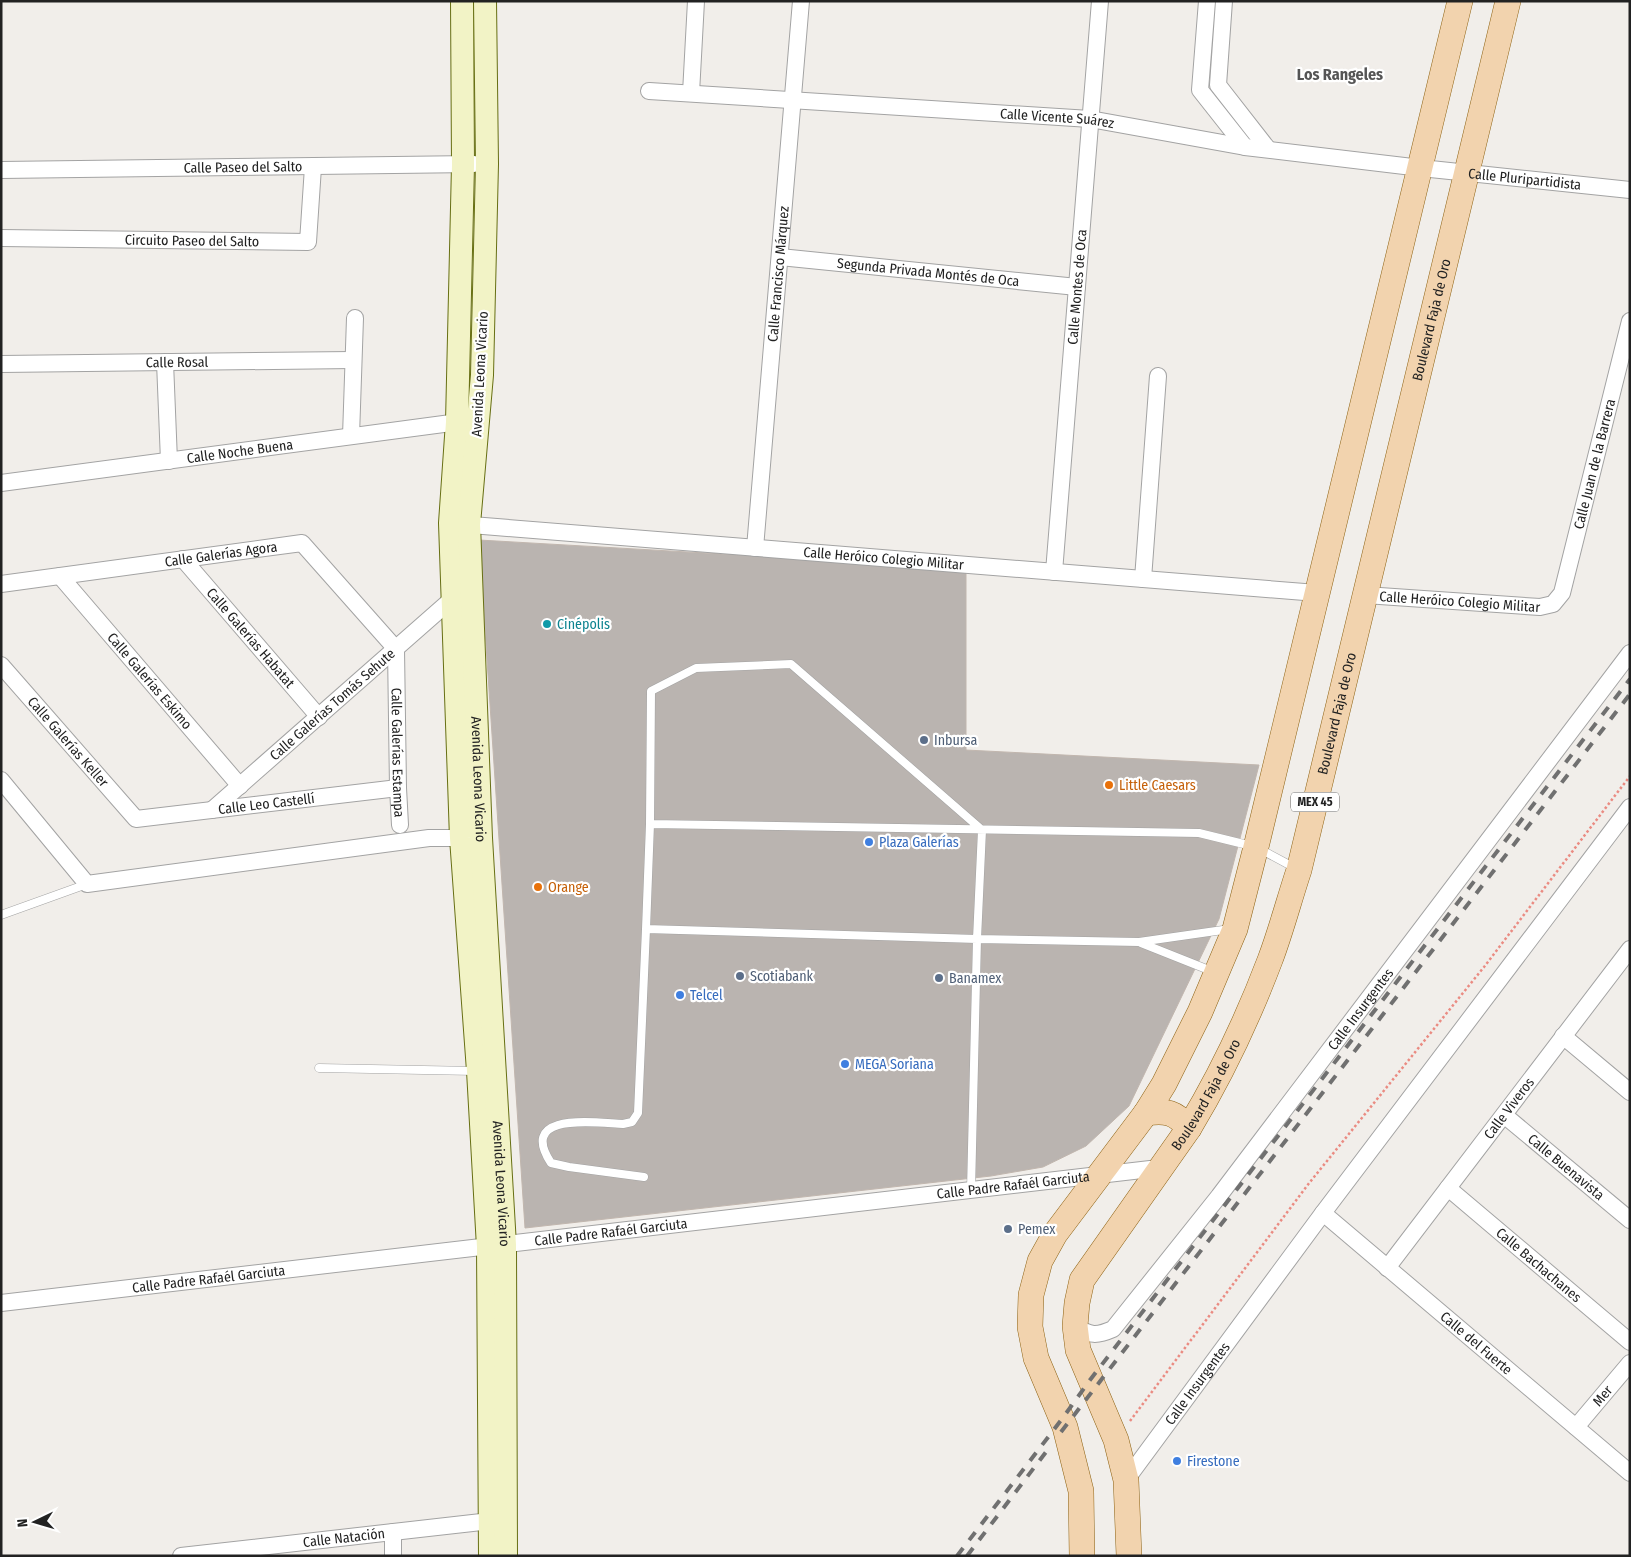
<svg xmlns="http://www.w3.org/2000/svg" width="1631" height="1557" font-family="'Fira Sans Condensed',sans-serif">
  <rect width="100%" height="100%" fill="#f1eeea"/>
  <path fill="#bab4b0" stroke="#c1b6ae" d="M479,540L966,568V750L1259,765L1219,919L1129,1106L1086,1146L1043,1167L991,1176L525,1228Z"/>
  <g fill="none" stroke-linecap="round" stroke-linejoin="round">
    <defs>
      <path id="lane" d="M650,824L646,929L977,939L982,830L791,664L696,668L651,691L650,824L1199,833L1256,847L1297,869
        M1,915L87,884
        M1141,943L1214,972
        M319,1068L475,1071
        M644,1177L569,1167L551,1163C517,1111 596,1123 623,1124L632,1122L638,1113L646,929
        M971,1190L977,939L1139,942L1230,929"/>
      <g id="street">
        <path d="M1207,1L1200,90L1245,147"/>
        <path d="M1224,1L1218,85L1268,149"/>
        <path id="s1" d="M649,91L1090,119L1245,147L1421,168L1630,190"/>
        <path d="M691,93L696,1"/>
        <path id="s2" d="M1,170L474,164"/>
        <path id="s3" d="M1,238L308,242L313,167"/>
        <path id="s4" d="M780,257L1077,287"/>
        <path d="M165,362L169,461"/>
        <path id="s5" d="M1,364L353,360"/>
        <path d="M351,436L355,318"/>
        <path id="s6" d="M1,483L466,421"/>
        <path id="s7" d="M459,524L1317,593"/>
        <path id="s8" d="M755,548L801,1"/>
        <path id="s9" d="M183,559L319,717"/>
        <path id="s10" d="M1054,572L1100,1"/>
        <path id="s11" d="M60,576L240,786"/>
        <path d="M1143,579L1158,376"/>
        <path id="s12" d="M1,584L302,543L396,649L398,788L400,825"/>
        <path id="s13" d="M1365,595L1540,607L1553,604L1562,593L1630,321"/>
        <path id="s14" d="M1,665L136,819L398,788"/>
        <path d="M1,780L87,884L429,838H472"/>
        <path id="s15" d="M212,810L452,599"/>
        <path d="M1563,1036L1630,1092"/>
        <path id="s16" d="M1504,1115L1630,1220"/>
        <path id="s17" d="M1448,1188L1630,1342"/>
        <path id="s18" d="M1323,1213L1630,1473"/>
        <path id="s19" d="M1387,1268L1630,949"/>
        <path id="s20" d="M1,1303L1159,1168"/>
        <path id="s21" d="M1075,1326C1090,1336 1097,1336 1113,1329L1219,1196L1630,653"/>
        <path id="s22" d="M1576,1427L1630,1363"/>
        <path id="s23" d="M1126,1480L1323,1213L1630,807"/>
        <path d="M393,1532V1556"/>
        <path id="s24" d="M181,1556L499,1520"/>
      </g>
      <g id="secondary">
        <path d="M462,1L463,165L457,422L450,523L461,838L478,1071L488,1247L490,1556"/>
        <path id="s25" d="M485,1L487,164L482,375L469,524L481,838L505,1245L506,1556"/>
      </g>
      <g id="primary">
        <path d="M1146,1113C1166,1110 1175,1112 1189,1128"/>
        <path d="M1082,1556L1081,1491L1065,1427L1036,1358L1030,1327L1031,1295L1040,1261L1055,1234L1146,1113L1164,1084L1200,1012L1235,929L1256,847L1460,1"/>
        <path id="s26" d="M1129,1556L1126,1480L1116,1440L1078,1350L1075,1326L1077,1303L1082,1280L1189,1128C1221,1075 1248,1018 1270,960C1281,931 1289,900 1299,870L1508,1"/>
      </g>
    </defs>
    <use href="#lane" stroke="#a3a3a3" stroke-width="9"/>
    <use href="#street" stroke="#a3a3a3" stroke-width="18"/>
    <use href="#secondary" stroke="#676f13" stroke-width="24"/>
    <use href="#primary" stroke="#8d6213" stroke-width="26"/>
    <path stroke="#ea8b82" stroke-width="2.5" stroke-dasharray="2.5 2.5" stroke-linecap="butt" d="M1130,1421L1310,1182L1484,967L1630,776"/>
    <use href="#lane" stroke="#fff" stroke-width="8"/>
    <use href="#street" stroke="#fff" stroke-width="16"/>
    <use href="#secondary" stroke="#f2f3c6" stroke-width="22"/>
    <use href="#primary" stroke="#f2d3ae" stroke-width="25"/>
    <path stroke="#707070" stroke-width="4" stroke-dasharray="10 10" stroke-linecap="butt" d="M1061,1432L1630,694
      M957,1556L1062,1419L1090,1380L1630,679
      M967,1556L1049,1448"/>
  </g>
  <circle fill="#0f9aa8" stroke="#fff" stroke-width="2" cx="547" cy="624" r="5"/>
  <g fill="#5c6f8a" stroke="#fff" stroke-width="2">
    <circle cx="924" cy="740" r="5"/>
    <circle cx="740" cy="976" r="5"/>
    <circle cx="939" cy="978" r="5"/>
    <circle cx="1008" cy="1229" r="5"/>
  </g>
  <g fill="#e8710a" stroke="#fff" stroke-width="2">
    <circle cx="1109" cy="785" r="5"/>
    <circle cx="538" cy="887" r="5"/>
  </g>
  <g fill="#3f7fe0" stroke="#fff" stroke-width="2">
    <circle cx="869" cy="842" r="5"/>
    <circle cx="680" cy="995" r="5"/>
    <circle cx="845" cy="1064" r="5"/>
    <circle cx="1177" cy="1461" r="5"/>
  </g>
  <g text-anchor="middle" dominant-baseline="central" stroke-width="4.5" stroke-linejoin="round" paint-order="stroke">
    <rect fill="#fff" stroke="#646464" stroke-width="1" x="1291" y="792.5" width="48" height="19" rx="4"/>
    <g font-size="12" font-weight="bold" fill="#222">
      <text x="1315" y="802">MEX 45</text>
    </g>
    <g font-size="14" fill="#222" stroke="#fff">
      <text stroke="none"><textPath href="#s1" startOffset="409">Calle Vicente Suárez</textPath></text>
      <text stroke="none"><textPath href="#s2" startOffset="242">Calle Paseo del Salto</textPath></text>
      <text stroke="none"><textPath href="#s1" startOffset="881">Calle Pluripartidista</textPath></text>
      <text stroke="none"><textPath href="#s3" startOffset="191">Circuito Paseo del Salto</textPath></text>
      <text stroke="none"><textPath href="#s4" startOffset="149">Segunda Privada Montés de Oca</textPath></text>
      <text stroke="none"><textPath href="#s8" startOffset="275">Calle Francisco Márquez</textPath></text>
      <text stroke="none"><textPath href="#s10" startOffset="286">Calle Montes de Oca</textPath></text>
      <text stroke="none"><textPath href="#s26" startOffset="1319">Boulevard Faja de Oro</textPath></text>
      <text stroke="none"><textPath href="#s5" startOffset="176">Calle Rosal</textPath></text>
      <text transform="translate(480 374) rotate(-87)">Avenida Leona Vicario</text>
      <text stroke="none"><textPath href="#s6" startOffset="241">Calle Noche Buena</textPath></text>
      <text stroke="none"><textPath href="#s13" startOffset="336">Calle Juan de la Barrera</textPath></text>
      <text stroke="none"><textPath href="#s12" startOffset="222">Calle Galerías Agora</textPath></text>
      <text stroke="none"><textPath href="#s7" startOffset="426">Calle Heróico Colegio Militar</textPath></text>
      <text stroke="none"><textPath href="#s13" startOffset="95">Calle Heróico Colegio Militar</textPath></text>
      <text stroke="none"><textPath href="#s9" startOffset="104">Calle Galerías Habatat</textPath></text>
      <text stroke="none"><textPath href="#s11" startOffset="138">Calle Galerías Eskimo</textPath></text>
      <text stroke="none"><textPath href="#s15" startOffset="160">Calle Galerías Tomás Sehute</textPath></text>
      <text stroke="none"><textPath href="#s26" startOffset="914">Boulevard Faja de Oro</textPath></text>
      <text stroke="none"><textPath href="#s14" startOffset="102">Calle Galerías Keller</textPath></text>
      <text stroke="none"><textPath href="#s12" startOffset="549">Calle Galerías Estampa</textPath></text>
      <text stroke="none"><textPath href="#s25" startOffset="779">Avenida Leona Vicario</textPath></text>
      <text stroke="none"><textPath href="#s14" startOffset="336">Calle Leo Castellí</textPath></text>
      <text stroke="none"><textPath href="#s21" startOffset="445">Calle Insurgentes</textPath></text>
      <text stroke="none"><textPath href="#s26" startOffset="509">Boulevard Faja de Oro</textPath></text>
      <text stroke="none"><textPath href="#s19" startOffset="201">Calle Viveros</textPath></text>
      <text stroke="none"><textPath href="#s16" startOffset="81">Calle Buenavista</textPath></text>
      <text stroke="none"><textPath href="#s25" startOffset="1184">Avenida Leona Vicario</textPath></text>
      <text stroke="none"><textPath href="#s20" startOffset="1019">Calle Padre Rafaél Garciuta</textPath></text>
      <text stroke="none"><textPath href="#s20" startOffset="614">Calle Padre Rafaél Garciuta</textPath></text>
      <text stroke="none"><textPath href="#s17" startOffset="119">Calle Bachachanes</textPath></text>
      <text stroke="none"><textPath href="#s20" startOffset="209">Calle Padre Rafaél Garciuta</textPath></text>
      <text stroke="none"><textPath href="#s18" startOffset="201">Calle del Fuerte</textPath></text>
      <text stroke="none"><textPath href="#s23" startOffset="120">Calle Insurgentes</textPath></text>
      <text stroke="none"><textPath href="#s22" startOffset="41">Mer</textPath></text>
      <text stroke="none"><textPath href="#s24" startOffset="164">Calle Natación</textPath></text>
    </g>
    <g font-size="14" fill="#0d838f" stroke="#fff" text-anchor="start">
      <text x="557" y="624">Cinépolis</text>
    </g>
    <g font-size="14" fill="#4e5e75" stroke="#fff" text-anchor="start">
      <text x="934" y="740">Inbursa</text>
      <text x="750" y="976">Scotiabank</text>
      <text x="949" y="978">Banamex</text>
      <text x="1018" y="1229">Pemex</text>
    </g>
    <g font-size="14" fill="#c56008" stroke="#fff" text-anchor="start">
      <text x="1119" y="785">Little Caesars</text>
      <text x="548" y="887">Orange</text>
    </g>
    <g font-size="14" fill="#366cbe" stroke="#fff" text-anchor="start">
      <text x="879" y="842">Plaza Galerías</text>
      <text x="690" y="995">Telcel</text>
      <text x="855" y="1064">MEGA Soriana</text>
      <text x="1187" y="1461">Firestone</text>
    </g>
    <g font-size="16" font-weight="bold" fill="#555" stroke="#fff">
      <text x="1340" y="74">Los Rangeles</text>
    </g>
  </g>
  <rect width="1631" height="1557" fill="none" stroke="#222222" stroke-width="5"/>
  <g transform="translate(35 1522) rotate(265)" stroke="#ffffff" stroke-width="4" paint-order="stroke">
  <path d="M0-4L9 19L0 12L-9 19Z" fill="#222222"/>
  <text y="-8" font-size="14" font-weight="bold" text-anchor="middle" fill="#222222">N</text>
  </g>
</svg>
